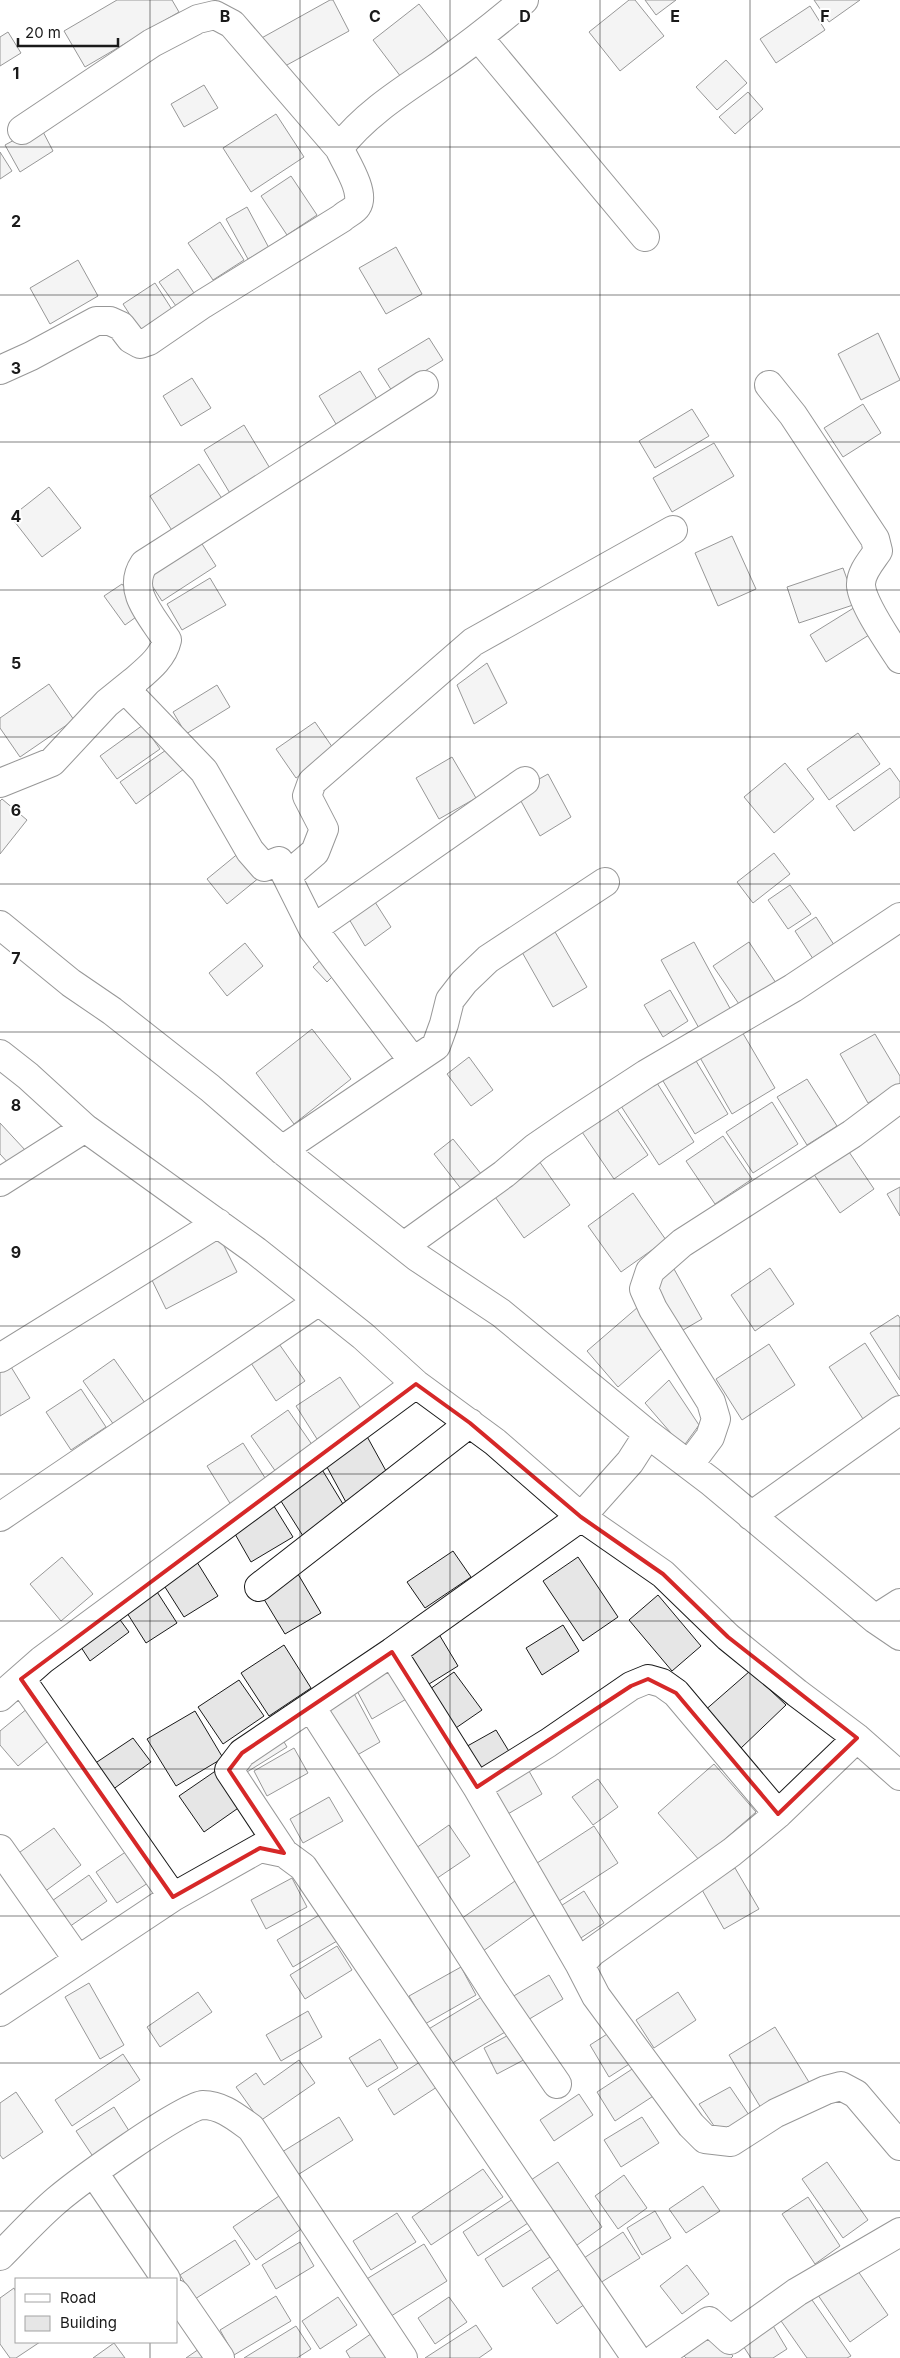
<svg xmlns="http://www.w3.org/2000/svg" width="900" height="2358" font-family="Inter,sans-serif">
  <rect width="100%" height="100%" fill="#fff"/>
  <path fill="#e6e6e6" stroke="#1a1a1a" d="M117,0H172L179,12L85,67L64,31Z
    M330,0H333L349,31L276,71L258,40Z
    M629,0H635L664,36L620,71L589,32Z
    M645,0H676L656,15Z
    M814,0H860L829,22Z
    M419,4L448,41L401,77L373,40Z
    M810,6L825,30L776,63L760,39Z
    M8,32L21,53L0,66V37Z
    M726,60L747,83L717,110L696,87Z
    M204,85L218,108L184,127L171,104Z
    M748,92L763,109L735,134L719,117Z
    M276,114L304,157L251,192L223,148Z
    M40,126L53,151L20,172L5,145Z
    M0,152L12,171L0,179Z
    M291,176L317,215L287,235L261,196Z
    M247,207L269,248L248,259L226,219Z
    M220,222L244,260L213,280L188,243Z
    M396,247L422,294L386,314L359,268Z
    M78,260L98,296L50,324L30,288Z
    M178,269L194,293L176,306L159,282Z
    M155,283L173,311L141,332L123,304Z
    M878,333L900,380L861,400L838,354Z
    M429,338L443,360L392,391L378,369Z
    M360,371L377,399L336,424L319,396Z
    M192,378L211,408L181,426L163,396Z
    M863,404L881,433L843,457L824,428Z
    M692,409L709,436L655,468L639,441Z
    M244,425L271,470L231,495L204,450Z
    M714,443L734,476L672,512L653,478Z
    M199,464L223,500L173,532L150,496Z
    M49,487L81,528L42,557L11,517Z
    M197,536L216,566L162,601L142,570Z
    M732,536L756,589L718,606L695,553Z
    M843,568L856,604L799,623L787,587Z
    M210,578L226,605L182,630L167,604Z
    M122,584L143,612L125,625L104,596Z
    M860,604L877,630L826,662L810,635Z
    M487,663L507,703L474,724L457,685Z
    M49,684L74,720L20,757L0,728V718Z
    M217,685L230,707L186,734L173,712Z
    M315,722L335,751L296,778L276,749Z
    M143,725L160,749L117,779L100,756Z
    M858,733L880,764L829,800L807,769Z
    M169,748L184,769L136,804L120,782Z
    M452,757L476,798L439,819L416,778Z
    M785,763L814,799L774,833L744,797Z
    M890,768L900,782V797L854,831L836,806Z
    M548,774L571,817L540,836L516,792Z
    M2,799L27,820L0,854V801Z
    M240,852L260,877L227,904L207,879Z
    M774,853L790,874L753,903L737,882Z
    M790,885L811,914L788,929L768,900Z
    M375,902L391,927L365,946L349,919Z
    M816,917L838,951L817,965L795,931Z
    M551,925L587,987L553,1007L518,945Z
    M694,942L732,1012L700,1030L661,960Z
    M749,942L776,983L741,1007L713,966Z
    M245,943L263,966L227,996L209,973Z
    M327,954L340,969L327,982L313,967Z
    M670,990L688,1021L663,1037L644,1005Z
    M312,1029L351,1079L294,1124L256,1073Z
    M741,1030L775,1088L732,1114L698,1054Z
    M875,1034L900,1076V1084L868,1103L840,1054Z
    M693,1056L728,1114L695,1134L660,1076Z
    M469,1057L493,1090L471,1106L447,1074Z
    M807,1079L837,1126L807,1145L777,1097Z
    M657,1083L694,1142L659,1165L621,1106Z
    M772,1102L798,1144L753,1173L726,1132Z
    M614,1105L648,1155L614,1179L580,1129Z
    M0,1123L26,1151L11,1166L0,1154Z
    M723,1136L752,1179L715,1204L686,1161Z
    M453,1139L482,1175L462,1190L434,1154Z
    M845,1146L874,1189L840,1213L811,1170Z
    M539,1161L570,1205L524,1238L493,1194Z
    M900,1187V1216L887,1194Z
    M633,1193L666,1240L621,1272L588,1226Z
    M220,1238L237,1272L166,1309L149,1274Z
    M770,1268L794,1304L755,1331L731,1295Z
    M674,1269L702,1319L678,1333L652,1284Z
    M638,1307L669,1342L618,1387L587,1351Z
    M898,1315L900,1318V1380L870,1333Z
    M277,1341L305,1381L276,1401L249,1360Z
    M865,1343L899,1396L863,1419L829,1367Z
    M769,1344L795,1385L742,1420L716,1379Z
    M114,1359L145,1403L114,1425L83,1381Z
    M8,1362L30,1398L0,1416V1366Z
    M340,1377L362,1410L317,1439L296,1406Z
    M669,1380L699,1425L683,1447L645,1403Z
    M81,1389L106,1427L71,1450L46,1412Z
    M288,1410L313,1446L276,1472L251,1436Z
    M364,1431L391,1480L347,1504L321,1456Z
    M243,1443L267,1481L231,1505L207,1466Z
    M318,1463L346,1509L303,1536L274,1490Z
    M272,1503L293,1537L251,1562L231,1527Z
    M453,1551L471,1577L425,1608L407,1582Z
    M192,1554L218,1596L184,1617L158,1576Z
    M62,1557L93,1594L61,1621L30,1584Z
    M578,1557L618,1617L583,1641L543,1581Z
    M295,1569L321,1613L285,1634L259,1591Z
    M152,1584L177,1623L146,1643L122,1605Z
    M658,1595L701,1646L672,1671L629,1620Z
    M115,1613L129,1632L90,1661L77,1641Z
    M563,1625L579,1651L542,1675L526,1648Z
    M437,1631L458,1666L421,1689L401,1654Z
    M284,1645L311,1688L269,1716L241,1673Z
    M392,1669L408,1698L372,1719L356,1689Z
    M750,1671L786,1705L740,1749L703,1712Z
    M454,1672L482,1710L450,1732L423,1694Z
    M239,1680L264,1716L223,1744L198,1707Z
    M350,1686L380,1742L345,1762L314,1705Z
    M28,1708L53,1737L18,1766L0,1745V1731Z
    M195,1711L223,1758L176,1786L147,1739Z
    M273,1723L287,1747L247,1772L232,1748Z
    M496,1730L513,1758L479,1778L462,1749Z
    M133,1738L151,1762L112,1790L94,1764Z
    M294,1748L308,1773L267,1796L254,1771Z
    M230,1761L254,1797L204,1832L179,1796Z
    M525,1764L542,1794L501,1818L484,1787Z
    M714,1764L756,1812L700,1861L658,1813Z
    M598,1779L618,1807L593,1825L572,1797Z
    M329,1797L343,1821L303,1843L290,1819Z
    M449,1825L470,1856L427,1885L406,1855Z
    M594,1826L618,1863L553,1905L531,1867Z
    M54,1828L81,1865L40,1895L13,1857Z
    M127,1851L148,1883L117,1903L96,1872Z
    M735,1868L759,1909L724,1929L701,1888Z
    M89,1875L107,1901L66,1929L49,1903Z
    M292,1878L307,1907L266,1929L251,1900Z
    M515,1881L537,1913L483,1951L461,1919Z
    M584,1891L604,1923L573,1943L553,1911Z
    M321,1914L337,1941L293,1967L277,1940Z
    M337,1946L352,1970L305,1999L290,1975Z
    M461,1967L476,1995L425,2024L409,1996Z
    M549,1975L563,1999L526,2021L512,1997Z
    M89,1983L124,2045L100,2059L65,1997Z
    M198,1992L212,2012L160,2047L147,2027Z
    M490,1992L512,2028L444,2068L422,2033Z
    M678,1992L696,2020L654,2048L636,2020Z
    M308,2011L322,2037L281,2061L266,2035Z
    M775,2027L812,2087L764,2113L729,2055Z
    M522,2028L535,2054L497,2074L484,2048Z
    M615,2029L634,2061L609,2077L590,2045Z
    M380,2039L398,2068L367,2087L349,2058Z
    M123,2054L140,2080L72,2126L55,2100Z
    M299,2060L315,2083L260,2121L236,2087L256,2073L264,2085Z
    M423,2060L440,2085L394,2115L378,2089Z
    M643,2062L661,2091L615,2121L597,2092Z
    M730,2087L751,2118L721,2136L699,2104Z
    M16,2092L43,2132L3,2159L0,2155V2103Z
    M579,2094L593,2115L554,2141L540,2120Z
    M114,2107L131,2134L94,2158L76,2131Z
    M339,2117L353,2140L296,2176L282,2152Z
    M642,2117L659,2143L621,2167L604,2140Z
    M558,2162L602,2227L573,2248L528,2182Z
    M827,2162L868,2220L843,2238L802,2179Z
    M483,2169L503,2197L431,2245L412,2217Z
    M624,2175L647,2208L618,2229L595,2196Z
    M703,2186L720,2211L686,2233L669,2209Z
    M285,2192L307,2225L256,2260L233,2227Z
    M808,2197L840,2246L815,2264L782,2214Z
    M513,2199L528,2223L478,2256L463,2232Z
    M655,2211L671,2238L642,2255L627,2228Z
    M397,2213L416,2242L371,2270L353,2241Z
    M532,2229L550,2257L503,2287L485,2259Z
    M623,2232L640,2258L600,2283L584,2258Z
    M235,2240L250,2264L195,2299L180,2275Z
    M300,2242L314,2266L276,2289L262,2265Z
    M424,2244L447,2281L388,2318L365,2280Z
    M847,2255L888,2315L850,2342L809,2282Z
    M687,2265L709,2294L682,2314L660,2286Z
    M561,2268L585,2304L557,2324L532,2288Z
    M803,2287L851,2356L847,2358H807L772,2308Z
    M14,2288L16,2292V2342H40L16,2358H10L0,2344V2298Z
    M276,2296L291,2321L234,2355L220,2330Z
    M338,2297L357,2325L320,2349L302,2321Z
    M449,2297L467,2322L435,2344L418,2318Z
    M763,2309L787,2349L773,2358H751L732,2329Z
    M476,2325L492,2349L479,2358H425Z
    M296,2326L311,2349L297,2358H244Z
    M378,2329L396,2358H350L346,2351Z
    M711,2331L733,2356L731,2358H686L684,2356Z
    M114,2343L125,2358H93Z
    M199,2349L206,2358H186Z"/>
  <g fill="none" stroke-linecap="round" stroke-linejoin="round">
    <defs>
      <path id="street" d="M479,38L645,237
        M22,130L152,43L198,19L215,15L232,24L339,148
        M0,370L31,356L96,321H110L121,326L131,339L140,344L149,341L203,304L342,218C346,214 354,211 357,206C366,193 345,161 339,148C366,113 404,90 439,66C469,45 497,23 524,0
        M769,385L793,415L875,539L878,551C872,560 860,573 861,586C863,605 889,642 900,659
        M133,682C147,670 163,658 167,640C152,616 126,591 144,564L424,385
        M0,783L52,762L107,703L133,682L131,695L204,771L250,851L264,867L279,861L288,875L315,852L324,829L307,796L312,782L473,642L673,530
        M279,861L313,929L413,1061
        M0,925L71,983L112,1011L210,1088L282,1150L417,1257L501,1313L648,1434L710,1481L875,1619L900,1636
        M313,929L525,781
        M0,1054L28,1076L85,1128L256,1251L363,1336L416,1384L495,1442L581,1517L663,1574L728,1637L797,1693L857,1738L900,1776
        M282,1150L436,1046L444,1024L450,1000L464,982L488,959L605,882
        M0,1182L85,1128
        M404,1246L504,1174L536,1147L571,1123L646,1074L793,988L900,917
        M0,1358L218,1223
        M689,1465L710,1437L716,1419L711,1402L653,1309L644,1289L650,1271L682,1243L852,1134L900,1098
        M751,1516L900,1410
        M0,1517L319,1301
        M259,1587L470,1423
        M875,1619L900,1603
        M392,1652L477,1787L580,1965
        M21,1679L173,1897
        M0,1697L42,1660L416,1384
        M311,1707L494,1992L557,2084
        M857,1738L778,1814L732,1852L592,1952L580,1965L596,1996L691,2125L705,2139L731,2142L776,2113L826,2090L841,2086L856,2094L900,2146
        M477,1787L548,1743L631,1686L648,1679L662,1683L676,1693L778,1814
        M0,1849L78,1960
        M284,1853L229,1770L242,1753L392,1652L581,1517L630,1462L648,1434
        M0,2012L173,1897L260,1848L284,1853L303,1867L636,2358
        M94,2173L166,2279
        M0,2256C19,2237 37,2217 57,2200C77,2183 183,2106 203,2105C222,2105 237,2118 251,2128L403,2358
        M176,2294L220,2358
        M656,2358L709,2321L730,2340L797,2292L900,2232"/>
    </defs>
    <use href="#street" stroke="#1a1a1a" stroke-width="30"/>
    <use href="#street" stroke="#fff" stroke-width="28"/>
  </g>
  <path d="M0 0H900V2358H0ZM416,1384L470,1423L581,1517L663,1574L728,1637L857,1738L778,1814L676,1693L648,1679L631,1686L477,1787L392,1652L242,1753L229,1770L284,1853L260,1848L173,1897L21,1679Z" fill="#fff" fill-opacity=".55" fill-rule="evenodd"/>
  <path fill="none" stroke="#d62828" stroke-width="4" stroke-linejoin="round" d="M416,1384L470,1423L581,1517L663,1574L728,1637L857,1738L778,1814L676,1693L648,1679L631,1686L477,1787L392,1652L242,1753L229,1770L284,1853L260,1848L173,1897L21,1679Z"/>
  <path fill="none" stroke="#1a1a1a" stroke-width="1" stroke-opacity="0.55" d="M150,0V2279M300,0V2358M450,0V2358M600,0V2358M750,0V2358M0,147H900M0,295H900M0,442H900M0,590H900M0,737H900M0,884H900M0,1032H900M0,1179H900M0,1326H900M0,1474H900M0,1621H900M0,1769H900M0,1916H900M0,2063H900M0,2211H900M150,2342V2358"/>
  <g font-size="16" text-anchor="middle" font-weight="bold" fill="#1a1a1a" stroke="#fff" stroke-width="4" stroke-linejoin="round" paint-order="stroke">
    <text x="225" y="22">B</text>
    <text x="375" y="22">C</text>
    <text x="525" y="22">D</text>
    <text x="675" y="22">E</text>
    <text x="825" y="22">F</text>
    <text x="16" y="79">1</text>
    <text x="16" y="227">2</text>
    <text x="16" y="374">3</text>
    <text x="16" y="522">4</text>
    <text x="16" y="669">5</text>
    <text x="16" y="816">6</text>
    <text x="16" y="964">7</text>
    <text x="16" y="1111">8</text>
    <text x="16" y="1258">9</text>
  </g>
  <rect x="15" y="2278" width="162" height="65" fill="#ffffff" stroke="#a3a3a3"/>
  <rect x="25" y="2294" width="25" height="8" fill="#ffffff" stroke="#a3a3a3"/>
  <text x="60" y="2303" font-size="15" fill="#1a1a1a">Road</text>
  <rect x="25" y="2316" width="25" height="15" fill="#e6e6e6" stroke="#a3a3a3"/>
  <text x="60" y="2328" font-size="15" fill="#1a1a1a">Building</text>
  <path d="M18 38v8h100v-8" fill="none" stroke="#1a1a1a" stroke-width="2.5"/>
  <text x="25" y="38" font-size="15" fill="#1a1a1a" stroke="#ffffff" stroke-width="4" paint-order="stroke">20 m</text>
</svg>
